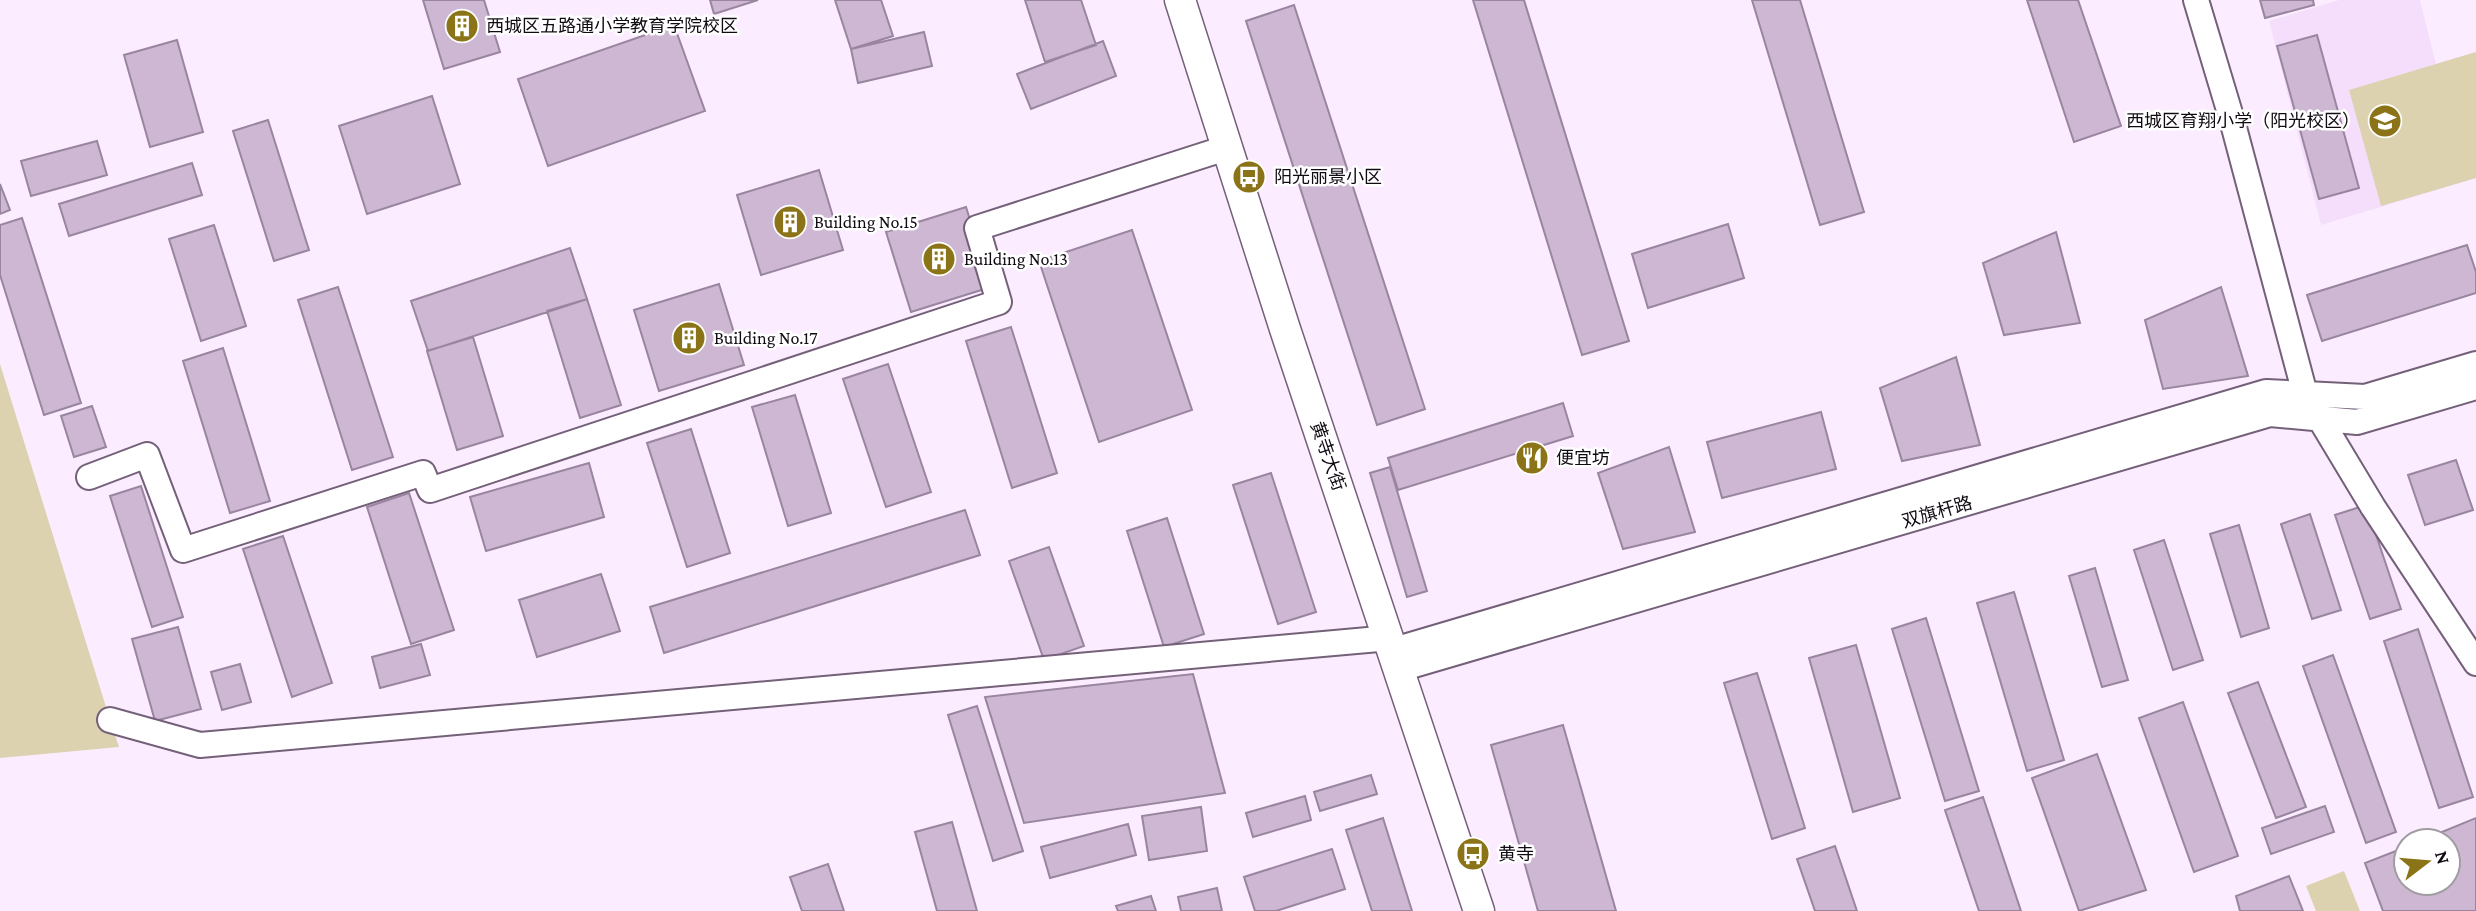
<svg xmlns="http://www.w3.org/2000/svg" width="2476" height="911" font-family="'Crimson Pro','Noto Sans SC',serif">
  <rect width="100%" height="100%" fill="#fbedff"/>
  <path fill="#f5defb" d="M2339,0H2420L2436,64L2476,52V178L2321,225L2269,21Z"/>
  <path fill="#dcd2b0" d="M2476,52V178L2381,206L2349,90Z
    M0,364L110,720L119,747L0,758Z
    M2344,871L2360,911H2316L2306,886Z"/>
  <path fill="#cdb7d3" stroke="#9a85a0" stroke-width="2" d="M423,0H484L500,52L444,69Z
    M710,0H758L714,14Z
    M835,0H881L893,36L851,49Z
    M1025,0H1081L1096,45L1045,62Z
    M1473,0H1524L1629,341L1582,355Z
    M1752,0H1800L1864,212L1820,225Z
    M2027,0H2078L2121,126L2074,142Z
    M2260,0H2313L2314,5L2265,18Z
    M1294,5L1425,409L1377,425L1246,21Z
    M674,25L705,111L548,166L518,79Z
    M924,32L932,66L858,83L851,49Z
    M2317,35L2359,188L2319,199L2277,46Z
    M177,40L203,132L150,147L124,55Z
    M1103,41L1116,76L1031,109L1017,74Z
    M432,96L460,184L367,214L339,126Z
    M268,120L309,250L274,261L233,131Z
    M97,141L107,175L31,196L21,161Z
    M192,163L202,195L69,236L59,204Z
    M819,170L843,250L761,275L737,195Z
    M0,184L10,210L0,214Z
    M966,207L991,287L911,312L886,232Z
    M22,218L81,403L44,415L0,275V225Z
    M1728,224L1744,278L1648,308L1632,254Z
    M214,225L246,326L201,341L169,239Z
    M1132,230L1192,410L1099,442L1039,261Z
    M2056,232L2080,323L2004,335L1983,263Z
    M2467,245L2476,272V293L2322,341L2307,295Z
    M570,248L587,299L428,351L411,301Z
    M719,284L744,365L659,391L634,310Z
    M338,287L393,457L352,470L298,300Z
    M2221,287L2248,376L2163,389L2145,320Z
    M587,299L621,405L580,418L547,311Z
    M1011,327L1057,473L1012,488L966,341Z
    M473,337L503,436L457,450L427,351Z
    M223,348L270,501L230,513L183,361Z
    M1956,357L1980,445L1902,461L1880,388Z
    M888,364L931,492L886,507L843,379Z
    M795,395L831,513L788,526L752,407Z
    M1563,403L1573,436L1398,490L1388,458Z
    M92,406L106,447L74,457L61,416Z
    M1821,412L1836,469L1722,498L1707,442Z
    M691,429L730,553L687,567L647,443Z
    M1669,447L1695,532L1623,549L1598,473Z
    M2456,460L2473,510L2425,525L2408,475Z
    M589,463L604,517L486,551L470,497Z
    M1390,467L1427,591L1407,597L1370,473Z
    M1271,473L1316,612L1278,624L1233,485Z
    M141,486L183,617L152,627L110,496Z
    M409,493L454,630L411,644L367,507Z
    M2366,505L2401,609L2370,619L2335,515Z
    M965,510L980,555L664,653L650,607Z
    M2310,514L2341,610L2312,619L2281,524Z
    M1167,518L1204,634L1164,647L1127,531Z
    M2239,525L2269,628L2241,637L2210,534Z
    M283,536L332,683L292,697L243,549Z
    M2164,540L2203,660L2173,670L2134,550Z
    M1049,547L1084,646L1044,660L1009,561Z
    M2095,568L2128,680L2102,687L2069,576Z
    M601,574L620,631L537,657L519,600Z
    M2014,592L2064,760L2027,771L1977,603Z
    M1926,618L1979,791L1945,801L1892,629Z
    M178,627L201,709L155,721L132,639Z
    M2418,629L2473,797L2439,808L2384,641Z
    M421,644L430,675L380,688L372,657Z
    M1856,645L1900,798L1853,812L1809,658Z
    M2333,655L2396,832L2366,843L2303,666Z
    M240,664L251,702L222,710L211,672Z
    M1757,673L1805,828L1772,839L1724,683Z
    M1193,674L1225,793L1024,823L985,697Z
    M2258,682L2306,807L2276,818L2228,693Z
    M2183,702L2238,856L2194,872L2139,718Z
    M977,706L1023,851L993,861L948,715Z
    M1563,725L1616,911H1538L1491,745Z
    M2097,754L2146,890L2079,911L2032,778Z
    M1371,775L1377,794L1320,811L1314,792Z
    M1305,796L1311,820L1253,837L1246,813Z
    M1983,797L2021,911H1979L1945,810Z
    M2325,806L2334,832L2271,854L2262,828Z
    M1201,807L1207,851L1149,860L1142,816Z
    M1383,818L1412,911H1372L1346,830Z
    M2476,818V911H2383L2365,863L2406,847V883H2448V841H2420Z
    M952,822L977,911H937L915,832Z
    M1128,824L1136,855L1050,878L1041,847Z
    M1835,846L1857,911H1815L1797,859Z
    M1332,849L1345,889L1276,911H1255L1244,877Z
    M828,864L844,911H802L790,877Z
    M2289,876L2303,911H2240L2236,896Z
    M1217,888L1222,911H1181L1178,897Z
    M1151,896L1156,911H1118L1116,906Z"/>
  <g fill="none" stroke-linecap="round" stroke-linejoin="round">
    <defs>
      <path id="minor" d="M2196,0L2232,120L2305,394L2373,507L2476,663
        M89,477L147,455L183,550L423,473L430,490L999,302L977,228L1226,148
        M1394,650L2266,392L2365,397L2476,364
        M1400,669L2270,414L2357,422L2476,387
        M110,720L200,745L1390,638"/>
      <path id="tertiary" d="M1180,0L1285,329L1479,911"/>
    </defs>
    <use href="#minor" stroke="#746079" stroke-width="28"/>
    <use href="#tertiary" stroke="#746079" stroke-width="33"/>
    <use href="#minor" stroke="#fff" stroke-width="24"/>
    <use href="#tertiary" stroke="#fff" stroke-width="30"/>
  </g>
  <defs>
    <symbol id="building-disc" viewBox="-11 -11 22 22"><circle r="9.5" fill="#8b7417" stroke="#fff"/><path d="M-4-6H4V6H1V3H-1V6H-4ZM-2.5-4.3h1.7v1.8h-1.7ZM.8-4.3h1.7v1.8H.8ZM-2.5-1h1.7V.8h-1.7ZM.8-1h1.7V.8H.8Z" fill="#fff"/></symbol>
    <symbol id="school-disc" viewBox="-11 -11 22 22"><circle r="9.5" fill="#8b7417" stroke="#fff"/><path d="M0-5L7-2L0 1L-7-2ZM-4 1L0 2.5L4 1V4Q0 6-4 4Z" fill="#fff"/></symbol>
    <symbol id="bus-disc" viewBox="-11 -11 22 22"><circle r="9.5" fill="#8b7417" stroke="#fff"/><path d="M-5-6H5V4H4V6H2V4H-2V6H-4V4H-5ZM-3.5-4V0h7V-4ZM-3.5 1.2v1.5H-2V1.2ZM2 1.2v1.5H3.5V1.2Z" fill="#fff"/></symbol>
    <symbol id="restaurant-disc" viewBox="-11 -11 22 22"><circle r="9.5" fill="#8b7417" stroke="#fff"/><path d="M-5-6h1v4h1v-4h1v4h1v-4h1v5L-1.5 .5V6h-2V.5L-5-1ZM5-6V6H3V1.5H1.5Q1.5-4 5-6Z" fill="#fff"/></symbol>
  </defs>
  <g fill-rule="evenodd">
    <use href="#building-disc" x="443" y="7" width="38" height="38"/>
    <use href="#school-disc" x="2366" y="102" width="38" height="38"/>
    <use href="#bus-disc" x="1230" y="158" width="38" height="38"/>
    <use href="#building-disc" x="771" y="203" width="38" height="38"/>
    <use href="#building-disc" x="920" y="240" width="38" height="38"/>
    <use href="#building-disc" x="670" y="319" width="38" height="38"/>
    <use href="#restaurant-disc" x="1513" y="439" width="38" height="38"/>
    <use href="#bus-disc" x="1454" y="835" width="38" height="38"/>
  </g>
  <g text-anchor="middle" dominant-baseline="central" stroke-width="5" stroke-linejoin="round" paint-order="stroke">
    <g font-size="18" fill="#110a13" stroke="#fff" text-anchor="start">
      <text x="486" y="26">西城区五路通小学教育学院校区</text>
      <text x="2360" y="121" text-anchor="end">西城区育翔小学（阳光校区）</text>
      <text x="1274" y="177">阳光丽景小区</text>
      <text x="814" y="222">Building No.15</text>
      <text x="964" y="259">Building No.13</text>
      <text x="714" y="338">Building No.17</text>
      <text x="1556" y="458">便宜坊</text>
      <text x="1498" y="854">黄寺</text>
    </g>
    <g font-size="18" fill="#110a13" stroke="#fff">
      <text transform="translate(1328 456) rotate(71)">黄寺大街</text>
      <text transform="translate(1937 512) rotate(-16)">双旗杆路</text>
    </g>
  </g>
  <g transform="translate(2427 862) rotate(74)"><circle r="33" fill="#ffffff" stroke="#a09da1" stroke-width="2"/>
  <path d="M0-5L12 26L0 18L-12 26Z" fill="#8b7417"/>
  <text y="-10" font-size="19" font-weight="bold" text-anchor="middle" fill="#110a13">N</text>
  </g>
</svg>
